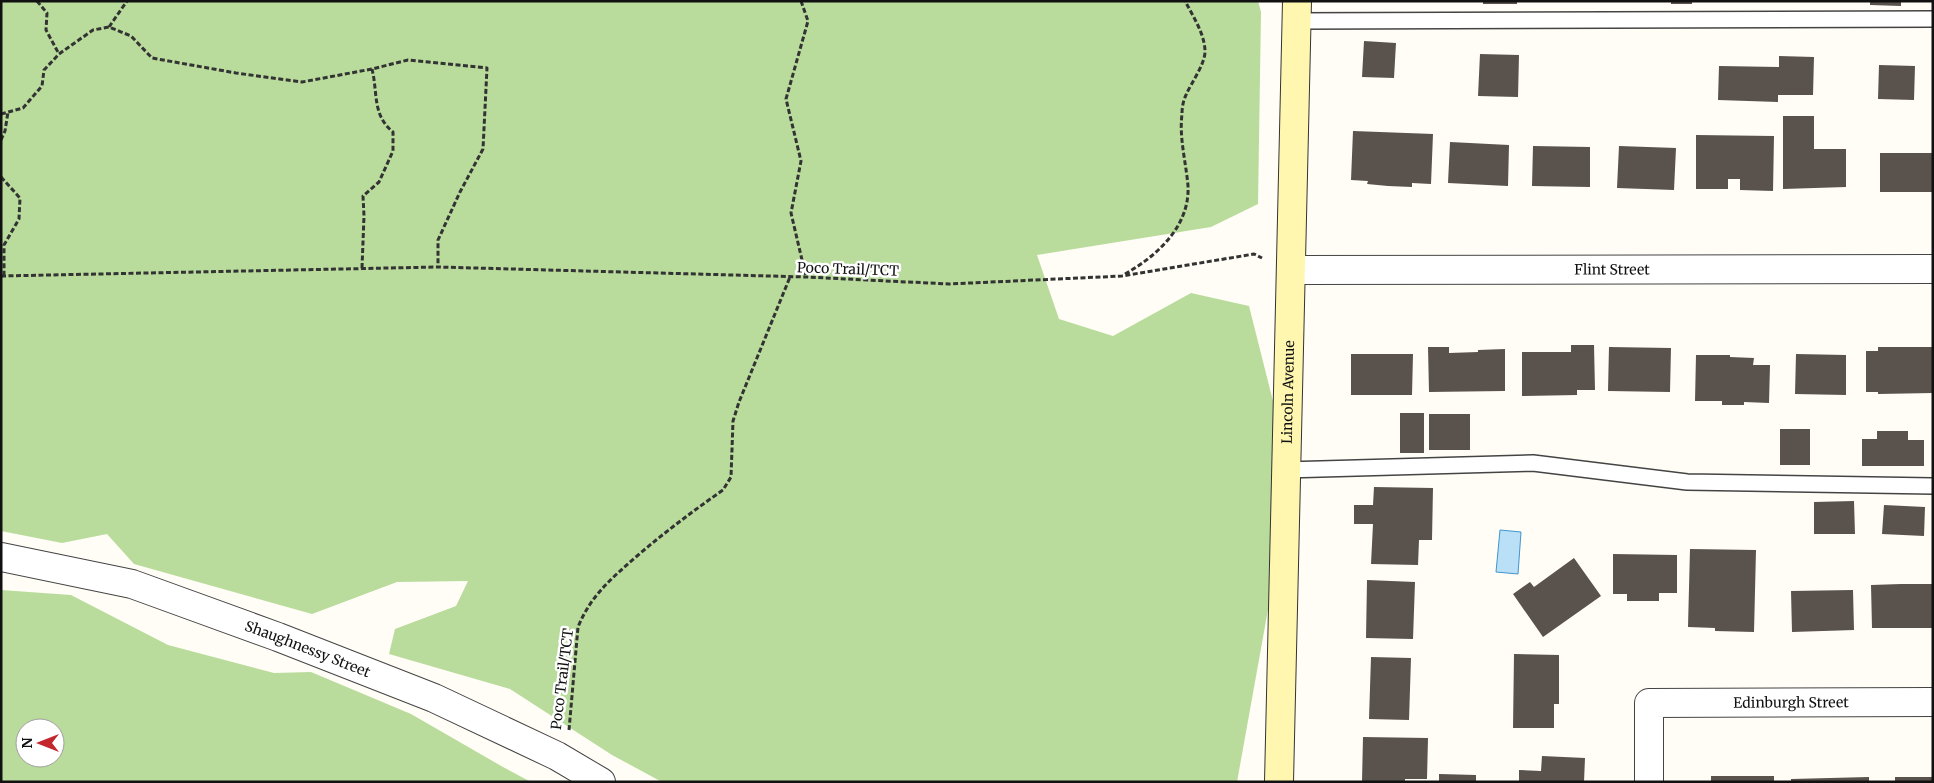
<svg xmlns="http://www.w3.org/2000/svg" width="1934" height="783" font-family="Merriweather,serif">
  <rect width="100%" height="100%" fill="#fffdf5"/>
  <path fill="#b9dc9c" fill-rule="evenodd" d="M1,1H1258L1261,12L1258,204L1211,227L1037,255L1059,319L1113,336L1191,293L1249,306L1278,421L1269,604L1237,782H662L612,755L510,689L389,654L395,629L456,606L468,581L397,582L312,614L134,564L107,534L62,543L1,531Z
    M1,590L71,595L168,645L274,673L311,672L411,714L503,767L531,782H1ZM25,728H55V758H25Z"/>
  <path fill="#b9e0f7" stroke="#3f96cf" d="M1500,530L1521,532L1518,574L1496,572Z"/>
  <path fill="#5a524d" d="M1483,1H1517V4H1483Z
    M1671,1H1692V4H1671Z
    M1870,1H1901V6L1870,5Z
    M1364,41L1396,43L1394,78L1362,77Z
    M1480,54L1519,55L1518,97L1478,96Z
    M1779,56L1814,57L1813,95H1778V102L1718,100L1719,66L1779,67Z
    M1879,65L1915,66L1914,100L1878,99Z
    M1783,116H1814V149H1846V187L1783,189Z
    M1353,131L1433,134L1431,184L1412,183V187L1388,186L1367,184L1368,181L1351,180Z
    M1696,135L1774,136L1773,191L1740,190V179H1728V189H1696Z
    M1450,142L1509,145L1508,186L1448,183Z
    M1533,146L1590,147V187L1532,186Z
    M1619,146L1676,148L1674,190L1617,188Z
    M1880,153H1933V192H1880Z
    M1571,345H1594L1595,390H1577V395L1522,396V352H1571Z
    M1428,347H1449V353L1478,352V350L1505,349V391L1429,392Z
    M1609,347L1671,348L1670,392L1608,391Z
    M1878,347H1933V393L1878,394V392H1866V351H1878Z
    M1351,354H1413L1412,395H1351Z
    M1796,354L1846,355V395L1795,394Z
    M1696,355H1730V357L1754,358L1753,365H1770L1769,403L1744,402V405H1722V401H1695Z
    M1400,413H1424V453H1400Z
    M1429,414H1470V450H1429Z
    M1780,429H1810V465H1780Z
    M1877,431H1908V440H1924V466H1862V439H1877Z
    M1374,487L1433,488L1432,540H1419L1418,565L1371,564L1373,524H1354V505H1373Z
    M1854,501L1855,534H1814V502Z
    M1884,505L1925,507L1924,536L1882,534Z
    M1690,549L1756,550L1754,632L1715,631V628L1688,627Z
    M1613,554L1677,555V593H1659V601H1627V594H1613Z
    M1574,558L1601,596L1543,637L1513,594L1530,582L1534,587Z
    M1367,580L1415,582L1413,639L1366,638Z
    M1901,584H1932L1933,628H1872L1871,585Z
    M1853,590L1854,630L1792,632L1791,591Z
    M1514,654L1559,655V704H1554V728H1513Z
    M1371,657L1411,658L1409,720L1369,719Z
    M1363,737L1428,738L1427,779H1405V782H1362Z
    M1542,756L1585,758L1584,782H1519V770L1541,771Z
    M1439,774L1476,775V782H1439Z
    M1711,776H1774V782H1711Z
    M1869,777V782H1791V779Z
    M1895,777H1933V782H1895Z"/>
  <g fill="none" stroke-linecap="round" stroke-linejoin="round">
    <defs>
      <path id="service" d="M1297,21L1933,19
        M1285,470L1533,463L1687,482L1933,486"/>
      <g id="minor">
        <path id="s1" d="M1291,270L1933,269"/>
        <path id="s2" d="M1649,782V703L1933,702"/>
      </g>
      <g id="tertiary">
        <path id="s3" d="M1,557L132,584L278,637L434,698L557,756L601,782"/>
      </g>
      <g id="secondary">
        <path id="s4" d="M1279,782L1297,1"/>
      </g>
    </defs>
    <use href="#service" stroke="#444" stroke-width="18"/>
    <use href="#minor" stroke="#444" stroke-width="30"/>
    <use href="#tertiary" stroke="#444" stroke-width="30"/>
    <use href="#secondary" stroke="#333" stroke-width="30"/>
    <path stroke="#333" stroke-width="3" stroke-dasharray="5 2.5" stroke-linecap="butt" d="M37,1L47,13L46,30L59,54
      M801,1L808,21L786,99L801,161L791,213L806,277
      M109,27L127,1
      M1,114L23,108L42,86L44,70L59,54L93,30L109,27L131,36L152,58L236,73L302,82L372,69L408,60L487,68L483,149L460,192L438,240V267
      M1,140L5,131L8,112
      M1,177L20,198L19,219L4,245V276
      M362,268L364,216L363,196L379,182L393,151V132C372,115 378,93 372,69
      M1125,274C1157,256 1190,226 1188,186C1186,162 1179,138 1182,114C1182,108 1183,101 1186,95C1191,83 1206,63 1205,50C1204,33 1193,16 1185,1
      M1,276L438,267L806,277L949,284L1122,276L1254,254L1262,258
      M569,730L578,627C591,595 612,578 637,556C665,532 693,511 723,490L731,477L733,421L739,402L790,277"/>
    <use href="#service" stroke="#fff" stroke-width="15"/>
    <use href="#minor" stroke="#fff" stroke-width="28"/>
    <use href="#tertiary" stroke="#fff" stroke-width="28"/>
    <use href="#secondary" stroke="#fff6b0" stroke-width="28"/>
  </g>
  <g text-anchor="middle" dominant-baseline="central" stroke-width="5" stroke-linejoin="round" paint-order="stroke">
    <g font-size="14" fill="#111" stroke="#fff">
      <text transform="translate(848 269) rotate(2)">Poco Trail/TCT</text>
      <text stroke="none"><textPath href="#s1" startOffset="321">Flint Street</textPath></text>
      <text stroke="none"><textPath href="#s4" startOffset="390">Lincoln Avenue</textPath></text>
      <text stroke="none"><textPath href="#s3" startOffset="321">Shaughnessy Street</textPath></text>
      <text transform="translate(562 679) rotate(-83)">Poco Trail/TCT</text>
      <text stroke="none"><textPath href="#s2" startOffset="221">Edinburgh Street</textPath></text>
    </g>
  </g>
  <rect width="1934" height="783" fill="none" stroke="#111111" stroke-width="5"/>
  <g transform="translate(40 743) rotate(270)"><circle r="24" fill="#ffffff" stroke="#a0a0a0"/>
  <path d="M0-4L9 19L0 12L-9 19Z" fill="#c4262e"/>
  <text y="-8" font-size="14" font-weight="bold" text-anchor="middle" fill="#111111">N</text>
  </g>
</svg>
